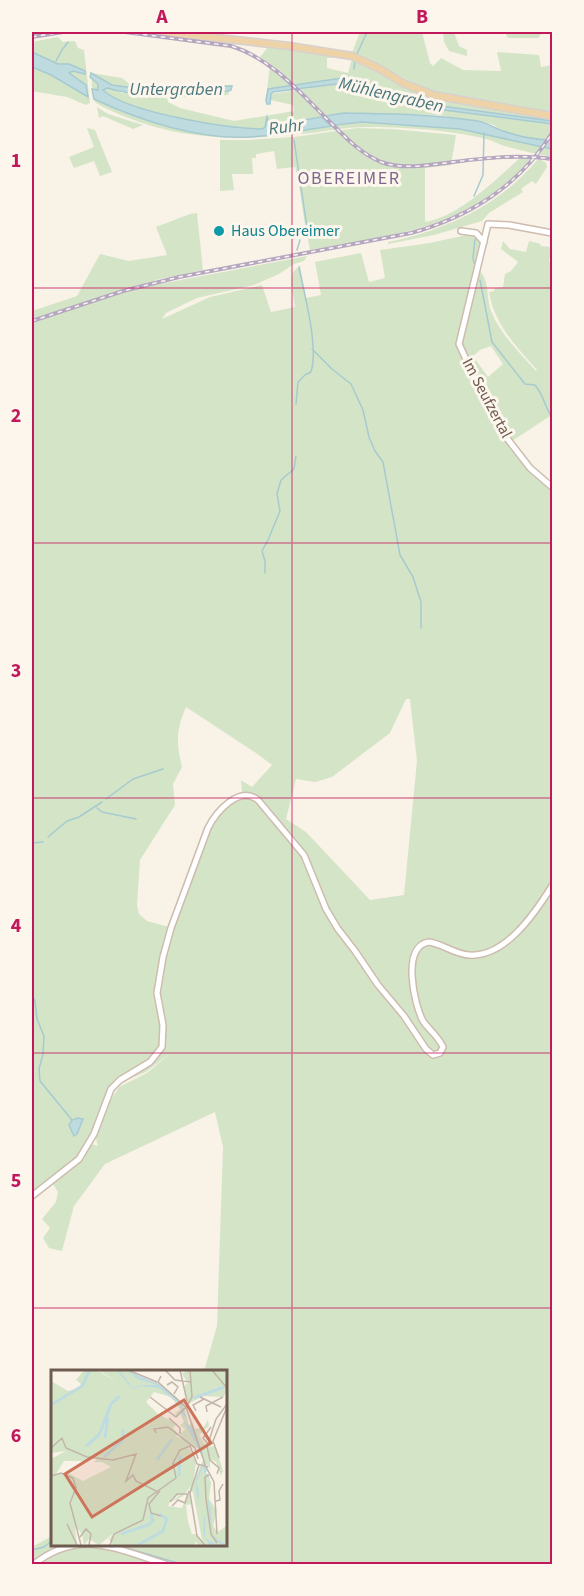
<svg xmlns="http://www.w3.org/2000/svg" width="584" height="1596" font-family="'Source Sans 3',sans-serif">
  <rect width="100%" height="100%" fill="#f9f2e7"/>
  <path fill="#d4e5c7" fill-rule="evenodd" d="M360,32H422L430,63L433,66L441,58L463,70L501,71L497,52L539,55L541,67L552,65V113L435,93L352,53Z
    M443,32H454L459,46L467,50V56L449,51L444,42Z
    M505,32H543L538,38H508Z
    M58,37L63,42L75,41L78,48L84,50L90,103L86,105L67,97L32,91V42Z
    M268,47L338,57L327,58V68L348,73L352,59L429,97L552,118V121L419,103L342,78L269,89L271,94L344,83L398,101L428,108L552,124V140H541L500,130L494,125L481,121L437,115L345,113L326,115L335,125L362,122L460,129L552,149V157C538,154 522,151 508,147C500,145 494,141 486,139C456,131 405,127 373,127C348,126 325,132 300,134C226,142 163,139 96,103L93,99L91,73L122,78L131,85L144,86L147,84L175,86L232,85L228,95L169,98L168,102L180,108L234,121L294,111L293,105L266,99L270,64L260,57ZM91,74L112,85L140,89L231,87L228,91L122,93L98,84ZM99,90H104C130,114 225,128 262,129L265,127L268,117L269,126H330L247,137L174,128L139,118L114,108Z
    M97,107L108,114L143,125L133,129L103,116L99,118Z
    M87,128L95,130L112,172L100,176L94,161L74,168L69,157L94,147Z
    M357,128L392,129L456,135L451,165L425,168V222C460,216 495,180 521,157L532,158C469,229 398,234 310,250L304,219L298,178L295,167L277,169L274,151L256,154V158H252L253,174H232L234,190L220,191V140H248L294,137Z
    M539,158L546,163L547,167L536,184L532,181L521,189L523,192L489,213L482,221L434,235L388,244V242C447,230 500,205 539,158Z
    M197,213L203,270L155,280L154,285L307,256L304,261L294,264L279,274L254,285L197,298L166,313L162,319L210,297L262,285L271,312L295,307C294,293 285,274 300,266L306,298L321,295L315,262L361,253L369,282L385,278L380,250L430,243L471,234L480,241L477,281L480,271C490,283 486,297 491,311C501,335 519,352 536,371L537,370C516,346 494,324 489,292L494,291L495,288L503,287L505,274L511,271L518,262L501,249L503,241L510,249L526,252L529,241L541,244L540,246L552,247L549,261L552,262V418L550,416L512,441L532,465L552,484V1564H171L99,1544H225V1371H204L217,1326L223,1147L215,1112L105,1164L74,1206L62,1251L49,1248L43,1238L50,1228L42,1219L56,1202L58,1192L51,1181L84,1159L91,1144L98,1146L95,1135L107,1106L119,1087L147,1073L173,1051L146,1072L125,1081L116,1087L83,1154L32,1195V311L77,296L100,254L129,261L167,255L156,227L190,214ZM491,346L503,364L488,377L473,356L480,350ZM406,699H410L417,761L404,895L370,900L306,832L286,819L296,779L315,782L332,777L390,733ZM186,707L256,753L272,765L252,787L241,780L242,792L228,803L207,826L169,927L147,921L139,914L137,905L140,860L175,805L173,784L182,767C176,743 176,730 186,707Z
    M52,1536V1544H96L159,1564H32V1547Z"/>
  <path fill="#bedce0" stroke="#a6cad0" stroke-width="1.5" d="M32,52L58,64H69L85,71V74L73,71L69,73L86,85L88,97L51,75L32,67Z
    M91,73L112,85L140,89L232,86L231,90L228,91C188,91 146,100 107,88L103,90C127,113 227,128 262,129L265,127L267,117L270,126L321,117L331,126C304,130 276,136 249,137C198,140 139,120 94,99L92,89L98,90V84L90,77Z
    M342,78L419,103L552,121V124L428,108L398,101L344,83L273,92L271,94L270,104H267L266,100L268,89Z
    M344,113C389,114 433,114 478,121C488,123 494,128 503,131C518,136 536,140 552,140V149L460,129L362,122L335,125L325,116Z
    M78,1118L83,1119L77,1134L74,1136L69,1125L72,1120Z"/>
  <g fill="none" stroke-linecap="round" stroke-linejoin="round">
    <path stroke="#a6cad0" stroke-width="1.5" d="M357,54L367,32
      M56,61L62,50L68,42
      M354,69L355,61
      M294,140L308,234
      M474,196L483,175L484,133
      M297,250L300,240
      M474,263L473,258L475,239
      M299,267C304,294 319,346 311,372L307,374
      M480,280L492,342L525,384L535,385C543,394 545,407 552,418
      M312,349L332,369L351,384L363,410L369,437L375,451L383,462L400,555L413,577L421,602V628
      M296,404L298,382L306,374
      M265,573V561L262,551L268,540L280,511L277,494L281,480L294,469L296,456
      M106,799L133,779L163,769
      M97,808L102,812L136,819
      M48,837L67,821L79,817L102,802
      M32,843L43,842
      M32,996L35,1001L37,1019L44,1036L43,1054L39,1069L40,1081L72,1120
      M113,1544L181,1564
      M32,1550L44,1547L52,1541"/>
    <defs>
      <path id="secondary" d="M32,32H33
        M461,231L476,233L484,242
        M552,233L509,225L488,224L459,344L489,409L506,437L530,468L552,487
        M32,1196L79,1159L94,1134L111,1089L120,1080L150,1062L162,1047L163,1025L157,993L163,957L171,928L208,828C216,812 239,785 258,800L304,855L326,909L338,929L355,951L378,985L404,1016L426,1049L433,1055L440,1053L443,1047C438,1036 429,1030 423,1021C414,1004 401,946 429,942C443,944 454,954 469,955C505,958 535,913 552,886
        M34,1564C80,1528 116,1549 165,1564"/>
      <path id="primary" d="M163,32L289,46L352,56L378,68L403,83L433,95L552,116"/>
    </defs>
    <use href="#secondary" stroke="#cebcaf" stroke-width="8"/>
    <use href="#primary" stroke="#d7d1ce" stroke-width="9"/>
    <use href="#secondary" stroke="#fff" stroke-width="5"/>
    <use href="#primary" stroke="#efd3a8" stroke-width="6"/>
    <defs>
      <path id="rail" d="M125,32L231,46C273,59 303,96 334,126C348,140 362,154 381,162C403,170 430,165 453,162C486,158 519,154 552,159
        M32,37L63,32
        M32,321L123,291L179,277L411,233C469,217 520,185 552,133"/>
    </defs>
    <use href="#rail" stroke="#b5a7c1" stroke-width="4"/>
    <use href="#rail" stroke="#fcf6ec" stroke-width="1.5" stroke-dasharray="4.5" stroke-linecap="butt"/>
  </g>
  <path fill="none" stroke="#c2185b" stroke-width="1.5" stroke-opacity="0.55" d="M292,32V1564M32,288H552M32,543H552M32,798H552M32,1053H552M32,1308H552"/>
  <circle fill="#0f9aa8" stroke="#fcf6ec" stroke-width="2" cx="219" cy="231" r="6"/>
  <g text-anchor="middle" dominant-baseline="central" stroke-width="6" stroke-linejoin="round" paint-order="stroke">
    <g font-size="16" fill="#0d838f" stroke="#fcf6ec" text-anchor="start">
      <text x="231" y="231">Haus Obereimer</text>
    </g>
    <g font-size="16" fill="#6f5a4f" stroke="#fcf6ec">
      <text transform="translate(487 398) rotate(62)">Im Seufzertal</text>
    </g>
    <g font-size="18" font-style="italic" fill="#4c7880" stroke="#fcf6ec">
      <text x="176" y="89">Untergraben</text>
      <text transform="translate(391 95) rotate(13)">Mühlengraben</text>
      <text transform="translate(286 127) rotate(-7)">Ruhr</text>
    </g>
    <g font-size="18" letter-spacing="1.5" fill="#7e668c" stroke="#fcf6ec">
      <text x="349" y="178">OBEREIMER</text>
    </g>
  </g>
  <g transform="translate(51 1370)">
    <rect width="176" height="176" fill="#f9f2e7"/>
    <path d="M33,0H46L66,12L48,0H77L87,8L108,13L125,27L133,36L138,56L141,51L144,59L153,57L157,50L158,56L148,65L156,77L164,76L172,101L170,106L165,92L159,89V99L154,92L155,106L160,112L158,129L166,141L162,156L167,162L175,156V175H156L151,170L142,122L138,121L141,115L132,126L120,132L130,124L121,128L117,136L131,138L136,124L139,125L141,134L135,135L137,152L141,164H146L154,175H147L145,171L144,175H62L58,169L64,162L48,175L38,169L33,175L31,164L24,156L26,175H0V89L15,81L0,83V11L17,21L28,18L30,14L25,10ZM103,22L120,27L127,36L129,40L124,43L125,46L129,42L133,52L129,55L134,59L129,64L133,70L125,66L128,64L122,58L126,54L107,44L95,32ZM139,76L147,78L152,90L142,114L145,93L138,78L134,79ZM37,87L47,88L43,92H51L60,97L32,111L19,104H5L13,91H37ZM136,0H175V23L172,27L151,26L136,35L133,16L137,13L131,4Z" fill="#d4e5c7" fill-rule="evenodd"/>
    <path d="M65,0L70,2L82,18L90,15H106L86,9L75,0L110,15L130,33L137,51L132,44L133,51L143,59L151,80L156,102L153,103L157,104L158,107L159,109V112L156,121V126L160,139L161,165L175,175H170L161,165L156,126V120L159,110L153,103V95L145,113L148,120L147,135L154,147V168L167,175L158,174L152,164L153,146L147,135L144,112L153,90L133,52L129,35L108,18L91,16L82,19Z" fill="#bedce0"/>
    <path fill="none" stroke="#bedce0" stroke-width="3" d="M143,28L173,17M0,35L31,16L39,0M54,68L57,47M35,76L48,65L60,34L69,26M53,87L72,70V59M106,90L121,69M128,106L129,85M70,164L97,155L102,151L100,144M87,175L112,161L116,149L108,144"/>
    <path fill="none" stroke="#c2b5aa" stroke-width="1.5" d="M77,0L106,12M114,0L124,10L140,12M129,0L136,31M161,0L176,18M110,6L107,12L135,37L125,47M116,15L121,12L127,17L123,24M99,27L125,47M149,27L170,37M135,37L155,97M135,37L141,27L139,0M145,41L142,35L153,29M156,42L155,36L172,27M118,48L129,58V64M105,63L103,59L117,57L144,78L147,89M157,74L152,68L160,57M0,78L11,68L15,78L36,87L62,90L85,84L75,111L82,105L85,111L107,122M168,88L162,71L176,37M148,95L139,123L146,166L154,175M155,97L163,112L166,164M166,104L168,98L159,90L156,77L165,49L176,34M158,105L154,107L155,129L160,164L166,173M0,106L10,103L22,108L25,118L19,133L30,175M109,121L98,134L100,143L110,146M165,131L169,130L168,121L172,114M119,132L126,124H136M121,136L127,130L134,133L138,121M16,154L26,175M29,167L35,159L40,164L38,175M59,175L63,164L92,150L97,128L125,108L122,93L129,80L139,76L146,94L157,97"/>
    <path fill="#cd745b" fill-opacity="0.15" stroke="#cd745b" stroke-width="3" d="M133,30L160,73L41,147L14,104Z"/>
    <rect width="176" height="176" fill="none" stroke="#6f5a4f" stroke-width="3"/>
  </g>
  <rect width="584" height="1596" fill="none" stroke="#fcf6ec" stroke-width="66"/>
  <rect x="33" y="33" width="518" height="1530" fill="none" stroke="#c2185b" stroke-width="2"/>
  <g font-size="20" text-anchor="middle" font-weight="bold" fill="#c2185b">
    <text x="162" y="23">A</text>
    <text x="422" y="23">B</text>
    <text x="16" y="167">1</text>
    <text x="16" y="422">2</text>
    <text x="16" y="677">3</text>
    <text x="16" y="932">4</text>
    <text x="16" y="1187">5</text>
    <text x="16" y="1442">6</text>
  </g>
</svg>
